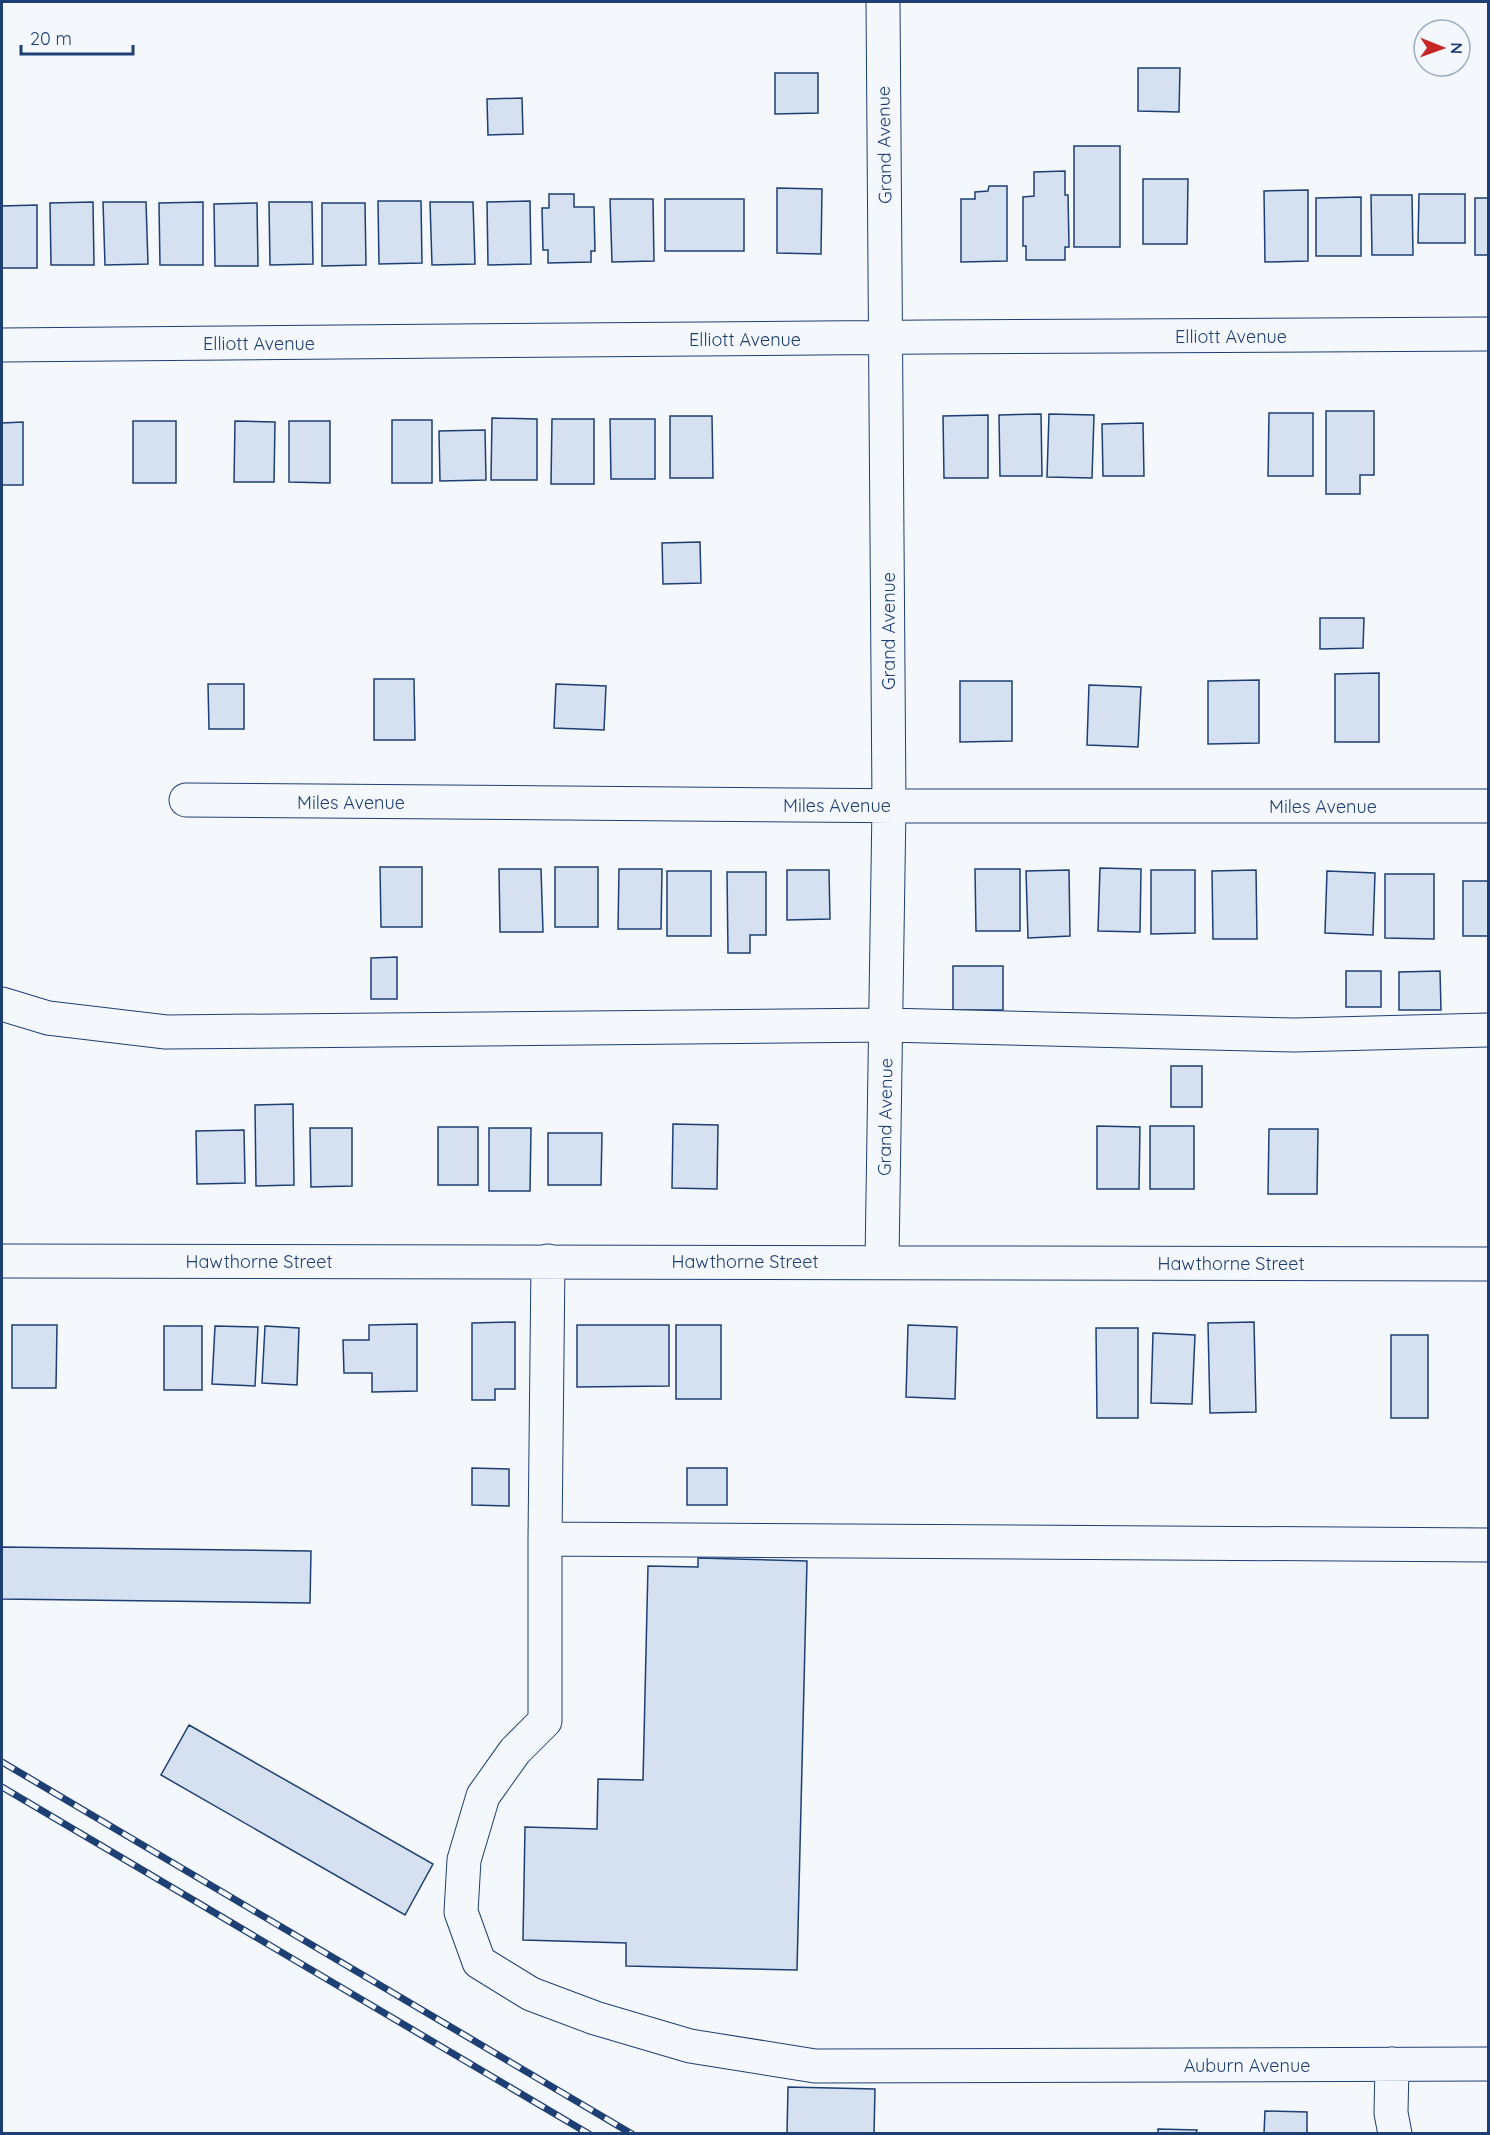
<svg xmlns="http://www.w3.org/2000/svg" width="1490" height="2135" font-family="Quicksand,sans-serif">
  <rect width="100%" height="100%" fill="#f4f7fb"/>
  <path fill="#d5e0f0" stroke="#1d3f73" stroke-width="1.5" d="M1138,68H1180L1179,112L1138,111Z
    M775,73H818V113L775,114Z
    M522,98L523,134L488,135L487,99Z
    M1074,146H1120V247H1074Z
    M1065,171V195H1068L1069,247H1065V260H1026V246H1023V197L1034,196V172Z
    M1143,179H1188L1187,244H1143Z
    M989,186H1007V261L961,262V199H975V192L988,191Z
    M777,188L822,189L821,254L777,253Z
    M1308,190V261L1265,262L1264,191Z
    M549,194H574V207H594L595,251H591V262L548,263V250H543L542,208H549Z
    M1419,194H1465V243H1418Z
    M1371,195H1412L1413,255H1372Z
    M1361,197V256H1316V198Z
    M1475,198H1488V255H1475Z
    M610,199H653L654,261L612,262Z
    M665,199H744V251H665Z
    M378,201H421L422,263L379,264Z
    M530,201L531,264L488,265L487,202Z
    M93,202L94,265H51L50,203Z
    M103,202H146L148,264L105,265Z
    M203,202V265H160L159,203Z
    M269,202H312L313,264L270,265Z
    M430,202H473L475,264L432,265Z
    M257,203L258,266H215L214,204Z
    M322,203H365L366,265L322,266Z
    M37,205V268H2V206Z
    M1326,411H1374V475H1360V494H1326Z
    M1269,413H1313V476H1268Z
    M1041,414L1042,476H1000L999,415Z
    M1049,414L1094,415L1092,478L1047,477Z
    M988,415V478H944L943,416Z
    M670,416H712L713,478H670Z
    M492,418L537,419V480H491Z
    M552,419H594V484H551Z
    M610,419H655V479H611Z
    M392,420H432V483H392Z
    M133,421H176V483H133Z
    M235,421L275,422L274,482H234Z
    M289,421H330V483L289,482Z
    M23,422V485H2V423Z
    M1143,423L1144,476H1103L1102,424Z
    M485,430L486,480L440,481L439,431Z
    M700,542L701,583L663,584L662,543Z
    M1320,618H1364L1363,648L1320,649Z
    M1379,673V742H1335V674Z
    M374,679H414L415,740H374Z
    M1259,680V743L1208,744V681Z
    M960,681H1012V741L960,742Z
    M208,684H244V729H209Z
    M556,684L606,686L604,730L554,728Z
    M1089,685L1141,687L1138,747L1087,745Z
    M380,867H422V927H381Z
    M555,867H598V927H555Z
    M1100,868L1141,869L1140,932L1098,931Z
    M499,869H541L543,932H500Z
    M619,869H662L661,929H618Z
    M975,869H1020V931H976Z
    M787,870H829L830,919L787,920Z
    M1069,870L1070,936L1028,938L1026,871Z
    M1151,870H1195V933L1151,934Z
    M1256,870L1257,939H1213L1212,871Z
    M667,871H711V936H667Z
    M1327,871L1375,873L1373,935L1325,933Z
    M727,872H766V935H750V953H728Z
    M1385,874H1434V939L1385,938Z
    M1463,881H1488V936H1463Z
    M397,957V999H371V958Z
    M953,966H1003V1010H953Z
    M1346,971H1381V1007H1346Z
    M1440,971L1441,1010H1399V972Z
    M1171,1066H1202V1107H1171Z
    M293,1104L294,1185L256,1186L255,1105Z
    M673,1124L718,1125L717,1189L672,1188Z
    M1097,1126L1140,1127L1139,1189H1097Z
    M1150,1126H1194V1189H1150Z
    M438,1127H478V1185H438Z
    M310,1128H352V1186L311,1187Z
    M489,1128H531L530,1191H489Z
    M1269,1129H1318L1317,1194H1268Z
    M244,1130L245,1183L197,1184L196,1131Z
    M548,1133H602L601,1185H548Z
    M515,1322V1389H495V1400H472V1323Z
    M1254,1322L1256,1412L1210,1413L1208,1323Z
    M417,1324V1391L372,1392V1373H344L343,1340H369V1325Z
    M12,1325H57L56,1388H12Z
    M577,1325H669V1386L577,1387Z
    M676,1325H721V1399H676Z
    M908,1325L957,1327L955,1399L906,1397Z
    M164,1326H202V1390H164Z
    M215,1326L258,1327L255,1386L212,1384Z
    M265,1326L299,1328L297,1385L262,1383Z
    M1096,1328H1138V1418H1097Z
    M1153,1333L1195,1335L1192,1404L1151,1403Z
    M1391,1335H1428V1418H1391Z
    M472,1468L509,1469V1506L472,1505Z
    M687,1468H727V1505H687Z
    M2,1547L311,1551L310,1603L2,1599Z
    M698,1558L807,1561L797,1970L626,1966V1943L523,1940L525,1827L597,1829L598,1779L643,1780L648,1566L698,1567Z
    M189,1725L433,1864L405,1915L161,1775Z
    M788,2087L875,2089L874,2134H787Z
    M1265,2111L1307,2112V2134H1264Z
    M1158,2129L1197,2130L1196,2134H1158Z"/>
  <g fill="none" stroke-linecap="round" stroke-linejoin="round">
    <defs>
      <path id="minor" d="M2,345L927,337L1488,334
        M186,800L928,806H1488
        M2,1004L48,1018L166,1032L886,1025L1295,1035L1488,1030
        M2,1261L1488,1264
        M548,1261L545,1539L1488,1545
        M882,1261L889,806L883,2
        M545,1539V1721L515,1751L483,1796L464,1860L461,1912L479,1962L531,1994L595,2018L690,2046L815,2066L1488,2064
        M1392,2064L1391,2113L1395,2134"/>
    </defs>
    <use href="#minor" stroke="#1d3f73" stroke-width="35"/>
    <use href="#minor" stroke="#f4f7fb" stroke-width="33"/>
    <defs>
      <path id="rail" d="M2,1762L632,2134
        M2,1787L589,2134"/>
    </defs>
    <use href="#rail" stroke="#1d3f73" stroke-width="7"/>
    <use href="#rail" stroke="#f4f7fb" stroke-width="4.5" stroke-dasharray="14" stroke-linecap="butt"/>
  </g>
  <g text-anchor="middle" dominant-baseline="central" stroke-width="4.5" stroke-linejoin="round" paint-order="stroke">
    <g font-size="18" fill="#1d3f73" stroke="#f4f7fb">
      <text transform="translate(884 145) rotate(-91)">Grand Avenue</text>
      <text x="1231" y="336">Elliott Avenue</text>
      <text x="745" y="339">Elliott Avenue</text>
      <text x="259" y="343">Elliott Avenue</text>
      <text transform="translate(888 631) rotate(-90)">Grand Avenue</text>
      <text x="351" y="802">Miles Avenue</text>
      <text x="837" y="805">Miles Avenue</text>
      <text x="1323" y="806">Miles Avenue</text>
      <text transform="translate(885 1117) rotate(-89)">Grand Avenue</text>
      <text x="259" y="1261">Hawthorne Street</text>
      <text x="745" y="1261">Hawthorne Street</text>
      <text x="1231" y="1263">Hawthorne Street</text>
      <text x="1247" y="2065">Auburn Avenue</text>
    </g>
  </g>
  <rect width="1490" height="2135" fill="none" stroke="#1d3f73" stroke-width="6"/>
  <g transform="translate(1442 48) rotate(91)"><circle r="28" fill="#f4f7fb" stroke="#9eadc5" stroke-width="1.5"/>
  <path d="M0-4.5L10 22L0 15L-10 22Z" fill="#c62828"/>
  <text y="-9" font-size="16" font-weight="bold" text-anchor="middle" fill="#1d3f73">N</text>
  </g>
  <path d="M21 45v9h112v-9" fill="none" stroke="#1d3f73" stroke-width="3"/>
  <text x="30" y="45" font-size="18" fill="#1d3f73" stroke="#f4f7fb" stroke-width="4.5" paint-order="stroke">20 m</text>
</svg>
